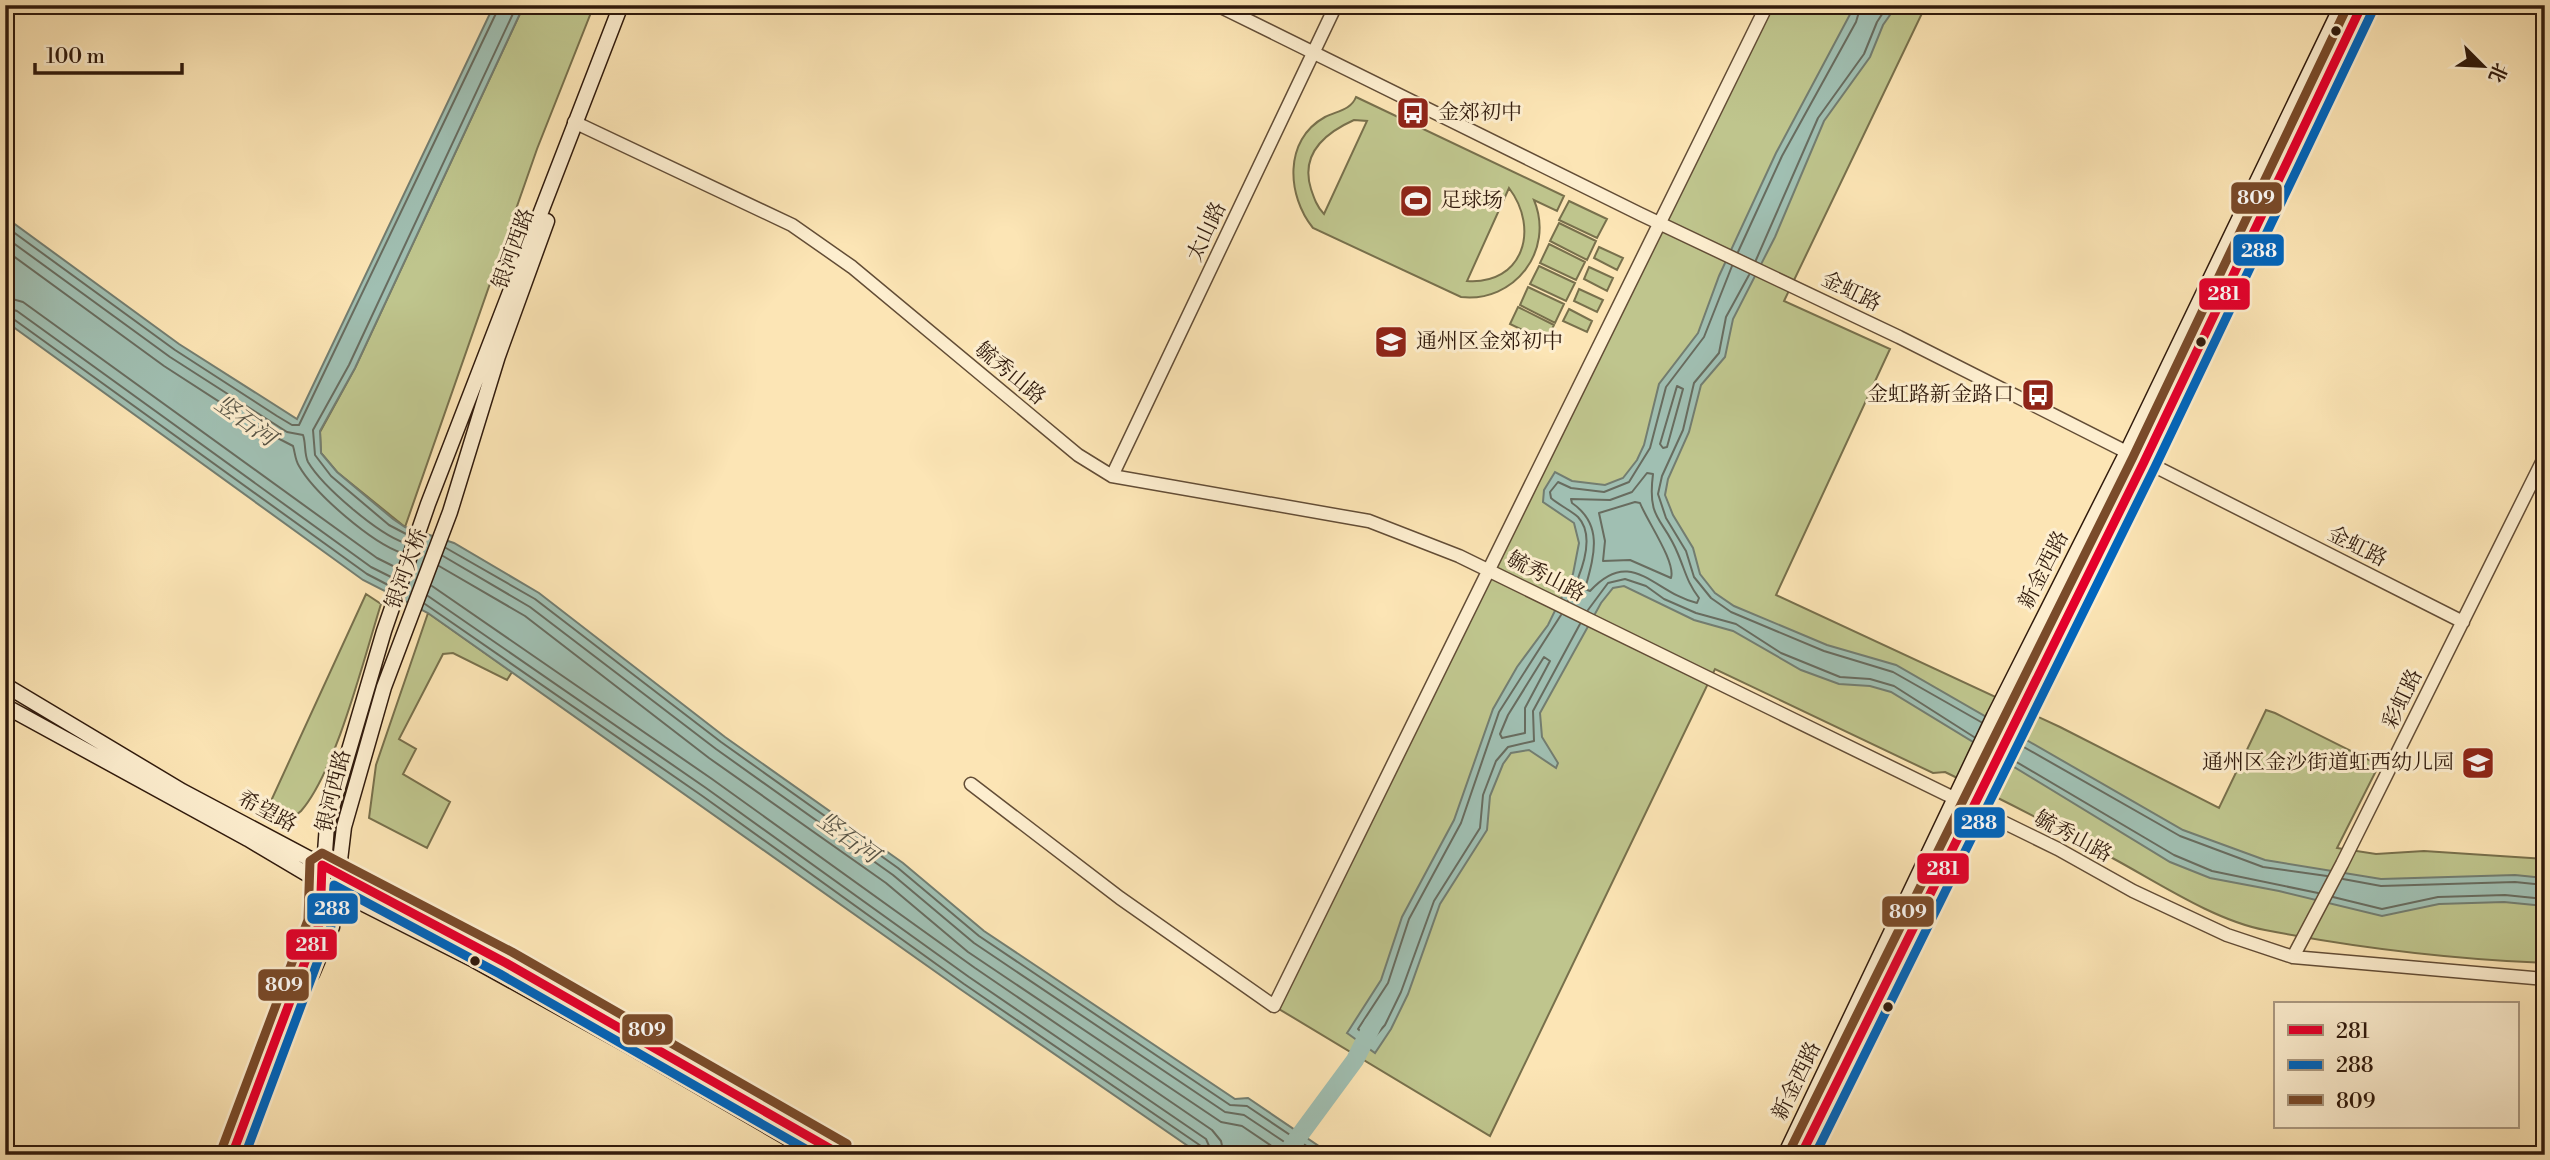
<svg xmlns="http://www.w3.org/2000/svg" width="2550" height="1160" font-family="'Libre Bodoni','Noto Serif SC',serif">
  <rect width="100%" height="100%" fill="#fce5b5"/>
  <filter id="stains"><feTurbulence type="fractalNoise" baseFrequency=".00286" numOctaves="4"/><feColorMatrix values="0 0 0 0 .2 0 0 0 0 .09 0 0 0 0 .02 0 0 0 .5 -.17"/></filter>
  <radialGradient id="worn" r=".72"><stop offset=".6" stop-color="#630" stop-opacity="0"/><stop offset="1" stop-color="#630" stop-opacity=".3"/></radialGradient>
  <path fill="#bfc58d" stroke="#78704c" stroke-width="2" fill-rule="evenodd" d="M524,5H594L537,149L405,527L337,472L321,453L320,432L355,368Z
    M1767,5H1926L1784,301L1890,349L1776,595L2060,727L2219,808L2266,710L2275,713L2379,765L2337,848L2376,854L2424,851L2545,859V963C2450,959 2358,948 2265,930C2216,921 2160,884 2116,860C2060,829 2003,800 1945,772L1933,773L1715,669L1490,1136L1274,1006Z
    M1356,97L1564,196L1557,211L1534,200C1555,251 1514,303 1461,297L1313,228C1287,196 1283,140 1325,117C1337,111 1351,110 1356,97ZM1354,120L1367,121L1324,214C1317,207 1314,198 1311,189C1300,154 1325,133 1354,120ZM1509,188C1540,229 1523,285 1467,281Z
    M1569,201L1607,219L1597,238L1559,220Z
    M1559,223L1596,241L1587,260L1550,241Z
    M1549,244L1585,262L1576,280L1540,263Z
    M1599,247L1623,258L1617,270L1594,258Z
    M1539,266L1575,283L1566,301L1530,284Z
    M1589,267L1613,278L1607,291L1584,279Z
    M1528,287L1564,304L1555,323L1520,305Z
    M1579,289L1603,300L1597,312L1574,301Z
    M1518,307L1554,325L1546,341L1510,324Z
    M1569,309L1592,321L1587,332L1563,321Z
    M366,594L381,604C364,658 336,771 301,811C296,816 288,819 282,821L265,814Z
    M428,613L512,672L507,680L453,653L443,654L399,739L416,749L403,774L450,802L427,848L369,818L376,765Z"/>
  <path fill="#a0bfb2" stroke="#737d70" stroke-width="2" d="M494,5H524L355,368L320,431L321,453L337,472L393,519L405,527L454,543L539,593L725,737L903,863L984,931L1235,1099L1248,1098L1332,1155H1201L960,989L428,613L363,580L5,321V217L179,344L297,419Z
    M1855,5H1897L1883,25L1870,57L1824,121L1775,237L1733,319L1725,357L1701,385L1689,432L1668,479L1665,495L1673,515L1693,548L1700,574L1715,593L1734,606L1827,645L1896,665L2183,830L2265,860L2381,879L2515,875L2545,878V906L2504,902L2439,904L2382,916L2279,891L2210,878L2170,862L1891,692L1870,686L1839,684L1801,670L1733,631L1694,620L1624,586L1613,588L1601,603L1540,713L1542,737L1558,763L1556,768L1529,750L1511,753L1503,764L1490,796L1487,830L1440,904L1408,994L1391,1029L1375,1053L1347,1033L1349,1030L1381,980L1402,917L1454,820L1493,709L1517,667L1548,625L1573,574L1579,543L1574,523L1543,502L1544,490L1555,472L1572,481L1605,485L1623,478L1637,460L1644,445L1659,384L1698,333L1719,276L1776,153Z"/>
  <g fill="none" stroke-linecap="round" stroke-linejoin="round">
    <path stroke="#686c5f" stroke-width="2" d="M5,226L175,350L277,416L292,425H299L500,5
      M5,237L170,357L287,432L303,435C306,443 304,454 308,462C323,487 378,534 405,543
      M5,250L164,366L266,432L293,446C295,452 295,460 299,466C315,494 372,543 402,553
      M1738,252L1782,156L1856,22L1861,5
      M1756,260L1818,118L1864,54L1877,22L1888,5
      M1749,275L1726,317L1719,353L1694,383L1683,430L1662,476L1658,494L1666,518L1686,551L1694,577L1711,598L1731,612L1824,651L1893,672L1981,722
      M5,297L23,302L377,558L397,568
      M5,307L17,311L371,567L393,578
      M5,316L12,318L367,574L390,586
      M1677,386L1683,389L1667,447L1663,448L1660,444Z
      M1647,473L1653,474C1647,521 1663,517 1678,554C1686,573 1687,582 1699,598L1697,603C1654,593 1632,545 1590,591L1585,589C1594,556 1604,525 1572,503L1571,499L1610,500L1632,492Z
      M1635,502L1640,503C1647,521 1676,562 1671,578L1630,560L1603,561L1605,541L1599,513Z
      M408,535L389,525L331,476L315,455L313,430L349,365L517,5
      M446,548L535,599L721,742L898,868L979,936L1230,1105L1247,1106L1320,1155
      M443,556L530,607L716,749L893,875L974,943L1225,1112L1244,1115L1304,1155
      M439,566L525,616L709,758L886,883L968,952L1221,1122L1242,1126L1285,1155
      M432,586L712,779L975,968L1212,1130L1221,1141L1224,1155
      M428,596L706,788L969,977L1206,1139L1213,1155
      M1568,601C1578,580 1598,538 1578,517C1570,510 1559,505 1551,498L1550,492L1558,482L1571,488L1604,492L1629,482L1650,448L1666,387L1704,337L1732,266
      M425,604L701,795L964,984L1201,1146L1205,1155
      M1588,610L1608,583L1625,579L1646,586L1664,599L1696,613L1736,624L1781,653L1840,677L1870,679L1894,686L1974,737
      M1561,615L1499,712L1461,823L1409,919L1388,983L1358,1029L1371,1041L1385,1025L1401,992L1434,901L1480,828L1483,795L1496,761L1508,747L1534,741L1533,711L1580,624
      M1544,657L1550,661L1525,708V733L1502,738L1500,734L1508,715Z
      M2015,742L2180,836L2263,867L2327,876
      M2008,757L2174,855L2212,871L2318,893
      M2343,879L2381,886L2515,882L2545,885
      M2333,897L2382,909L2438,897L2505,895L2545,899"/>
    <path stroke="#a0bfb2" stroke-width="18" d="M1285,1155L1355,1060L1373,1024"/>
    <defs>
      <path id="tertiary" d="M1217,5L1640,214L1899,337L2463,622
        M574,122L792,225L852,267L1078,455L1112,476L1369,521L1459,556L2058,849L2133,891L2227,935L2293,957L2545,979
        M1112,476L1336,5
        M971,784L1120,898L1274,1006L1767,5
        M2293,957L2342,864L2545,456"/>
      <path id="secondary" d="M5,685L182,791L506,963L841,1155
        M5,706L248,839L322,883L474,960L631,1047L817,1155
        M312,974L332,927L344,827L384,687L450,512L498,356L547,221
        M232,1155L320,922L327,825L384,631L428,504L621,5
        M1785,1155L1994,716L2126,454L2342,5
        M1801,1155L2144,462L2362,5"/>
    </defs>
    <use href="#tertiary" stroke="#634d36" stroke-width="15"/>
    <use href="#secondary" stroke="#301a0c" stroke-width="17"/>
    <use href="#tertiary" stroke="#fdeecf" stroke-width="12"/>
    <use href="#secondary" stroke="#fdeecf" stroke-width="14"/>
    <defs>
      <path id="bus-1" d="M232,1155L320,922L322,865L506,963L841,1155
        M1801,1155L2144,462L2362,5"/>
      <path id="bus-2" d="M245,1155L331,926L334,885L500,974L816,1155
        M1815,1155L2155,467L2373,10"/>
      <path id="bus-3" d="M1790,1150L2133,457L2348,5
        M221,1151L308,920L310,861L322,853L512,952L847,1144"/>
    </defs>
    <use href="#bus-1" stroke="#fdeecf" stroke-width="14"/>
    <use href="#bus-2" stroke="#fdeecf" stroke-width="14"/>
    <use href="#bus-3" stroke="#fdeecf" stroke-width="14"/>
    <use href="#bus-1" stroke="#e4002b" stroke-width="9"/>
    <use href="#bus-2" stroke="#0065bd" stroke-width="9"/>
    <use href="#bus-3" stroke="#7a4b2a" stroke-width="9"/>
  </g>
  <defs>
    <symbol id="bus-square" viewBox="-11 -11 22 22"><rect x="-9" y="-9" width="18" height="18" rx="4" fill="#8f2418" stroke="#fdeecf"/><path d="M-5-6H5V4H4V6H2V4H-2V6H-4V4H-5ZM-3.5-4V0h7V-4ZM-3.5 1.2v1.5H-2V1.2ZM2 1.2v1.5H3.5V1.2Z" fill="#fff"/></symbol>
    <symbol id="stadium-square" viewBox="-11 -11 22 22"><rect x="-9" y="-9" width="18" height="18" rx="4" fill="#8f2418" stroke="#fdeecf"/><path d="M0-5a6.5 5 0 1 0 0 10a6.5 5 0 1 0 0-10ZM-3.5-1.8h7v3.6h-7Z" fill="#fff"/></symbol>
    <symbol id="school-square" viewBox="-11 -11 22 22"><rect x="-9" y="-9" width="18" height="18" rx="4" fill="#8f2418" stroke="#fdeecf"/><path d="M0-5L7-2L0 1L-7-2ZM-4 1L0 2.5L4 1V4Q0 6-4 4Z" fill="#fff"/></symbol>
  </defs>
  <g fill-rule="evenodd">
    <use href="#bus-square" x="1394" y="94" width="38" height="38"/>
    <use href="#stadium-square" x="1397" y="182" width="38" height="38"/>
    <use href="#school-square" x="1372" y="323" width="38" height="38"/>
    <use href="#bus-square" x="2019" y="376" width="38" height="38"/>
    <use href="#school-square" x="2459" y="744" width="38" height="38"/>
  </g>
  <g fill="#301a0c" stroke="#fdeecf" stroke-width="2.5">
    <circle cx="2336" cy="31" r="6"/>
    <circle cx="2201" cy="342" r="6"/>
    <circle cx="475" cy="961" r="6"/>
    <circle cx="1888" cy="1007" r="6"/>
  </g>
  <g text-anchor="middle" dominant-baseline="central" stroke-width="6" stroke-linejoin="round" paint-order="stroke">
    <g font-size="21" fill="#301a0c" stroke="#fdeecf" text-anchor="start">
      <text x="1438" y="113">金郊初中</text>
      <text x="1440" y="201">足球场</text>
      <text x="1416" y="342">通州区金郊初中</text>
      <text x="2014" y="395" text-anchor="end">金虹路新金路口</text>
      <text x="2454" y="763" text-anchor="end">通州区金沙街道虹西幼儿园</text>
    </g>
    <g font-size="21" fill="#301a0c" stroke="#fdeecf">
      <text transform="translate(1207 232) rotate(-65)">太山路</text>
      <text transform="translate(514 249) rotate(-70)">银河西路</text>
      <text transform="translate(1851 292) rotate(26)">金虹路</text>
      <text transform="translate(1010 374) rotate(40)">毓秀山路</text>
      <text transform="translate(2357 547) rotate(27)">金虹路</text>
      <text transform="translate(407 569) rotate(-70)">银河大桥</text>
      <text transform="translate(2044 570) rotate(-63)">新金西路</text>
      <text transform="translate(1546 577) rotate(27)">毓秀山路</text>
      <text transform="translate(2403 699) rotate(-64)">彩虹路</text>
      <text transform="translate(334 791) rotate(-76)">银河西路</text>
      <text transform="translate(267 812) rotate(28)">希望路</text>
      <text transform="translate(2073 837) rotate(28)">毓秀山路</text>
      <text transform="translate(1797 1081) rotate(-64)">新金西路</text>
    </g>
    <g font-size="23" font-style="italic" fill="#575446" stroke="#fdeecf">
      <text transform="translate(245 421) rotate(36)">竖石河</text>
      <text transform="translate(848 838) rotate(36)">竖石河</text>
    </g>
  </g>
  <g stroke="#fdeecf" stroke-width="2.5">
    <rect x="2230" y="181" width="53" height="34" rx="7" fill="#7a4b2a"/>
    <rect x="2232" y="233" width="53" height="34" rx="7" fill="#0065bd"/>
    <rect x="2198" y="277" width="53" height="34" rx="7" fill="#e4002b"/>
    <rect x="1953" y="806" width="53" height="33" rx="7" fill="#0065bd"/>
    <rect x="1916" y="852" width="54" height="33" rx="7" fill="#e4002b"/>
    <rect x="306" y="892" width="53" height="33" rx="7" fill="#0065bd"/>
    <rect x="1881" y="895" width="54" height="33" rx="7" fill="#7a4b2a"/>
    <rect x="285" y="928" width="53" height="33" rx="7" fill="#e4002b"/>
    <rect x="257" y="968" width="53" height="34" rx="7" fill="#7a4b2a"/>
    <rect x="621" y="1013" width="53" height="33" rx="7" fill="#7a4b2a"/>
  </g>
  <g font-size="19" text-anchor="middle" font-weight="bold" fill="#fff">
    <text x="2256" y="204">809</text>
    <text x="2259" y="257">288</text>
    <text x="2224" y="300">281</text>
    <text x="1979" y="829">288</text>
    <text x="1943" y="875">281</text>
    <text x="332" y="915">288</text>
    <text x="1908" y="918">809</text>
    <text x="312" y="951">281</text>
    <text x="284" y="991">809</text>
    <text x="647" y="1036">809</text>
  </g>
  <rect width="2550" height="1160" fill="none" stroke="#fce5b5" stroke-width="28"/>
  <rect x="7" y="7" width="2536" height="1146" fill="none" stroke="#301a0c" stroke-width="3.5"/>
  <rect x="14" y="14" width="2522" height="1132" fill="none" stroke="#301a0c" stroke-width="2"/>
  <rect x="2274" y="1002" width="245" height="126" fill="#fdeecf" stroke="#ab9981" stroke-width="2"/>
  <rect x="2288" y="1025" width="35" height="10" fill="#e4002b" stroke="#ab9981" stroke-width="2"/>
  <text x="2336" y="1038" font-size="21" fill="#301a0c">281</text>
  <rect x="2288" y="1060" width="35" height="10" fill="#0065bd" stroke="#ab9981" stroke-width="2"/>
  <text x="2336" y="1072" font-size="21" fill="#301a0c">288</text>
  <rect x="2288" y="1095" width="35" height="10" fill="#7a4b2a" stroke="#ab9981" stroke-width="2"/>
  <text x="2336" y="1108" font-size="21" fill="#301a0c">809</text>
  <g transform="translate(2483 66) rotate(114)" stroke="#fdeecf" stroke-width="5" paint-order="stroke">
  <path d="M0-5L12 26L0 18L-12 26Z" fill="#301a0c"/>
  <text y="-10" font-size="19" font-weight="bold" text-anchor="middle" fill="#301a0c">北</text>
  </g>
  <path d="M35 63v10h147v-10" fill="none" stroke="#301a0c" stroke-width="3.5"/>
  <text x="46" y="63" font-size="21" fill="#301a0c" stroke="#fdeecf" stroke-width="5" paint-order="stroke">100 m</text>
  <rect width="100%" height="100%" filter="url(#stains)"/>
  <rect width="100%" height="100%" fill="url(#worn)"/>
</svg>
